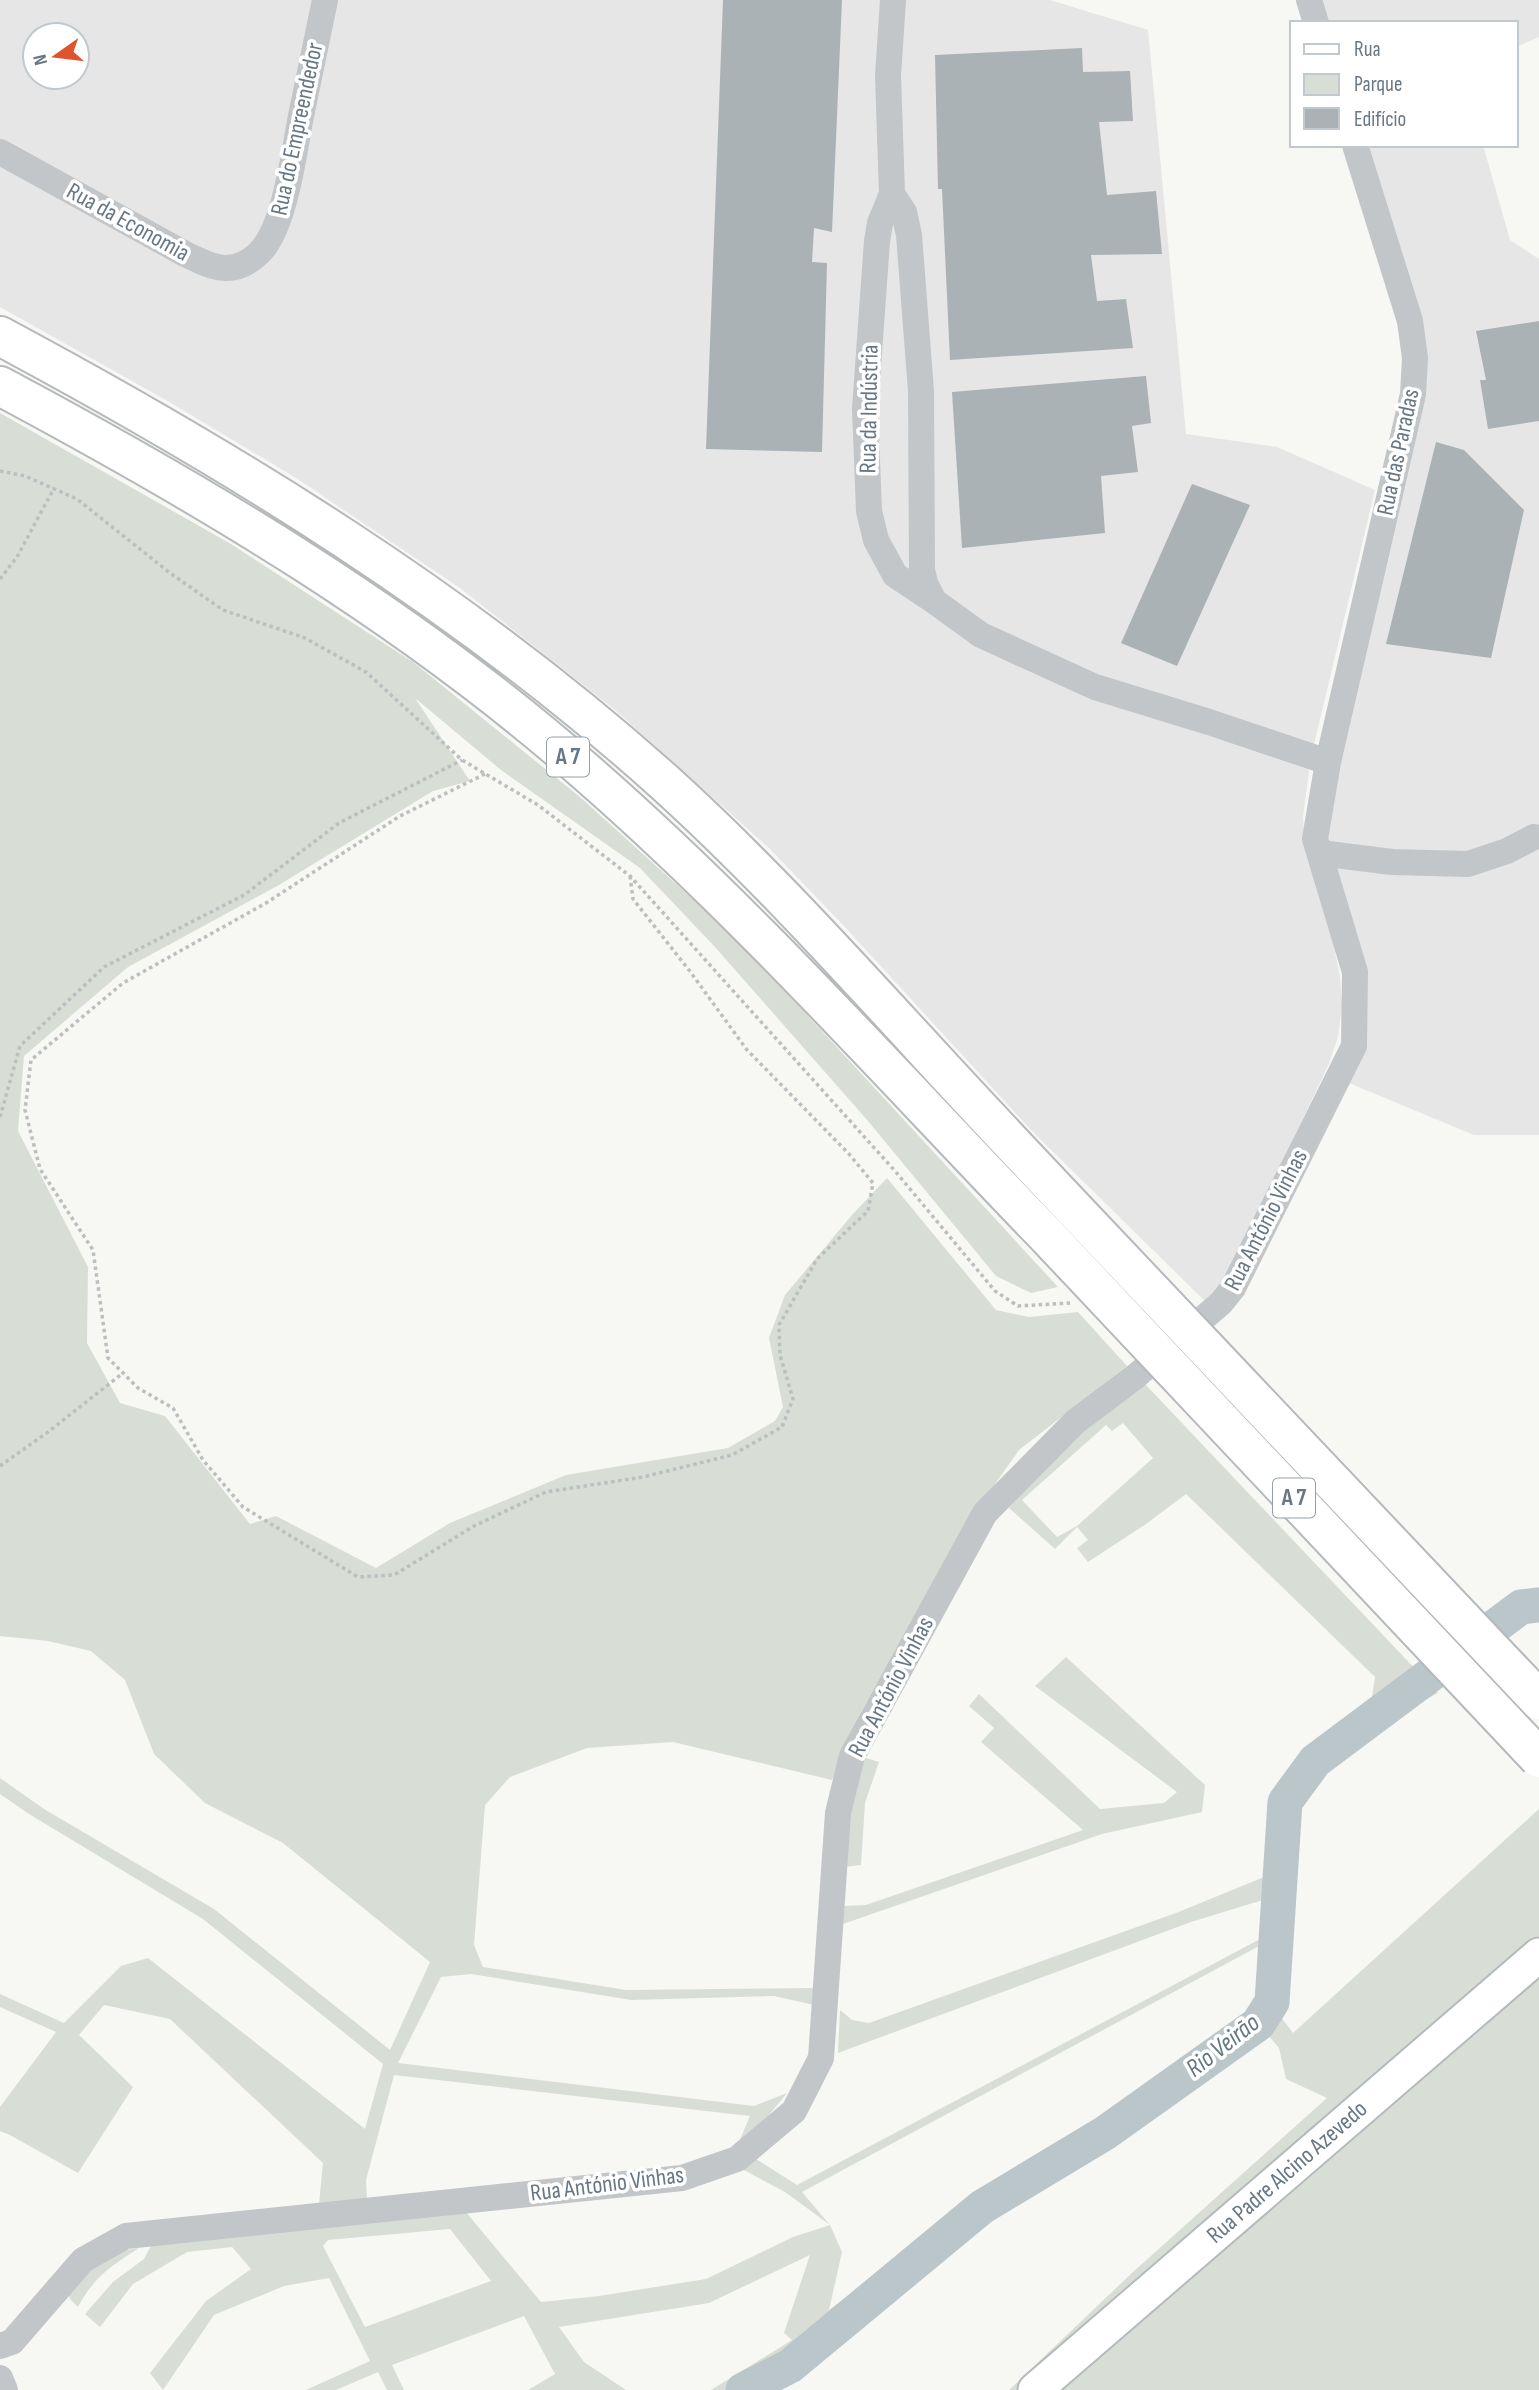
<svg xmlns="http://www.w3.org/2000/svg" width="1539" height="2390" font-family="'Sofia Sans Condensed',sans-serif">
  <rect width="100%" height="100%" fill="#f7f7f4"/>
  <path fill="#e5e6e5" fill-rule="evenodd" d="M0,0H1050L1148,30L1186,434L1277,447L1375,490L1311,757L1303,817L1305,851L1332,937L1340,977L1342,1007L1338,1037L1328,1066L1212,1308L1032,1131L845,927L769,848L614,709L460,588L296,478L171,403L0,307ZM35,35H77V77H35Z
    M1318,0H1539V37L1516,47V23H1325Z
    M1364,145H1483L1510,240L1539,259V1135H1474L1349,1083L1357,1058L1324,836L1422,364Z"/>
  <path fill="#d8ded5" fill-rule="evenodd" d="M0,413L231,544L413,662L580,797L739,941L1058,1287L1031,1293L996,1276L868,1121L715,947L640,868L501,770L415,698L470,781L433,791L279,885L128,967L24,1056L18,1131L88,1267L87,1343L120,1403L165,1416L250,1524L276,1516L376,1568L450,1523L566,1475L728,1448L775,1421L783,1407L769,1338L785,1295L852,1215L887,1178L996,1310L1029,1317L1078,1312L1127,1366L1019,1450L969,1521L862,1710L832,1780L673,1742L587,1748L510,1777L485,1805L474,1945L483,1967L626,1990L815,1988L814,2005L774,1996L631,2000L471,1974L441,1977L398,2063L754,2106L787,2093L765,2120L739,2142L750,2116L394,2075L366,2180L367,2200L319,2204L323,2163L170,2019L104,2005L79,2035L133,2087L78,2173L8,2134L0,2131V2107L56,2032L0,2007V1994L64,2023L121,1966L148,1958L365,2129L383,2064L203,1919L29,1814L0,1794V1778L44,1809L214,1909L390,2050L430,1962L283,1843L205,1803L154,1754L125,1680L91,1651L48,1641L0,1636Z
    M1145,1384L1438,1693L1388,1721L1326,1762L1295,1809L1281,2017L1293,2033L1539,1809V1936L1348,2109L1017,2390H1009L1133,2272L1327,2098L1286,2079L1279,2048L1263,2029L1109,2139L991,2212L810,2365L762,2390H711L792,2340L784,2333L810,2255L709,2303L559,2327L584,2362L626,2390H528L555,2374L524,2316L392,2365L404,2390H387L378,2372L336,2390H306L370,2361L329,2278L284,2286L214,2315L163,2390L150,2373L206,2301L251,2269L232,2247L187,2252L133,2284L100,2327L85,2314L113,2282L144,2259L152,2244L465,2211L541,2302L599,2296L706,2279L793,2237L830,2225L785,2192L742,2169L756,2159L797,2185L1262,1938L1266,1899L1191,1922L838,2053L840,2010L852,2020L869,2023L1176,1913L1269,1875L1277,1799L1313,1753L1370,1709L1375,1677L1186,1494L1146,1524L1088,1562L1077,1548L1088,1540L1077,1527L1055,1549L1009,1508L1018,1494L1109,1406ZM1123,1423L1153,1458L1077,1526L1057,1537L1022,1500L1106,1425L1112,1431ZM1261,1945L1254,2018L1107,2122L985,2194L829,2310L842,2252L830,2225L802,2192ZM450,2229L491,2281L365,2327L323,2246L328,2240Z
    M1066,1657L1205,1785L1202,1812L1102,1834L843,1924L844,1906L866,1905L1083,1830L981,1742L994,1728L969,1706L979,1694L1100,1809L1164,1803L1177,1792L1035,1686Z
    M863,1757L879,1762L865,1803L861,1865L845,1867L851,1805Z
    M1539,1975V2390H1056Z
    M139,2248C111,2266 94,2277 78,2307L70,2299L68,2292C88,2271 109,2251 139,2248Z"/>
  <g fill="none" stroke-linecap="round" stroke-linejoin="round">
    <path stroke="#bac6ca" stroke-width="35" d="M743,2390L790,2366L982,2207L1105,2133L1258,2024L1272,2002L1285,1802L1315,1761L1521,1607L1539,1605"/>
  </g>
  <path fill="#aab2b6" d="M723,0H842L832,232L814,228L812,262L827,263L822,452L706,449Z
    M1082,48L1083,72L1130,71L1133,121L1099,122L1107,195L1156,191L1162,254L1091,255L1097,301L1126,299L1133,348L950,360L942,189H938L935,55Z
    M1539,321V421L1488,429L1480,380H1486L1476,331Z
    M1146,376L1151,423L1132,426L1138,472L1101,476L1105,533L962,548L952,392Z
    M1436,442L1464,450L1524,510L1491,658L1386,644Z
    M1192,484L1250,505L1177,666L1121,643Z"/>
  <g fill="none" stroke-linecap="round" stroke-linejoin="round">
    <defs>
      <path id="major" d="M1035,2390L1539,1955"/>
      <path id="highway" d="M0,336C235,462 463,602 662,780C753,862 834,951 917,1041C969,1098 1022,1154 1075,1210
        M0,386C206,496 410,617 586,772C751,916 896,1080 1048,1237"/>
    </defs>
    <use href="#major" stroke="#b5babd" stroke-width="37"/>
    <use href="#highway" stroke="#b5b9bb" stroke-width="42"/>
    <path stroke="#bcbec0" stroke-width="3.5" stroke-dasharray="3.5 3.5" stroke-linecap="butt" d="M0,471L25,476L77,499L170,573L223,610L305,638L366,672L462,760L538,805L630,876L895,1171L995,1291L1018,1306L1070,1303
      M0,579L17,557L54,488
      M485,774L400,816L266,903L123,983L31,1060L25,1110L40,1169L93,1250L108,1358L138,1388L173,1408L203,1460L243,1507L358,1577L394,1575L474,1526L546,1492L643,1477L732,1455L782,1427L793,1399L780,1355L779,1325L817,1259L868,1211L873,1183L849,1154L747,1050L689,970L633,899L630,876
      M0,1117L20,1046L104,967L244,895L339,823L462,760
      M0,1466L48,1432L123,1373"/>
    <path stroke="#c2c6c9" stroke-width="26" d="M893,0L888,76L892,194L904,212L909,235L921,391L922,570L925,583L934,601L981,635L1095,687L1209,722L1328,762
      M1309,0L1316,23
      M0,152L185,254C212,267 233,278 259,253C285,228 294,152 301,116C309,77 317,39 325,0
      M892,194L880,223L877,241L865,409L869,511L876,540L895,575L934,601
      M1320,853L1392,862L1468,864L1507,851L1534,837
      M0,2346L12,2342L83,2260L126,2236L682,2178L737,2159L794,2111L821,2058L838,1813L852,1756L985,1513L1075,1422L1136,1376L1221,1303L1233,1288L1354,1046L1355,972L1315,839L1328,762L1413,394L1415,358L1410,321L1355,145
      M0,2378L5,2390"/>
    <use href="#major" stroke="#fff" stroke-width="33"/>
    <use href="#highway" stroke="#fff" stroke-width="38"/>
    <defs>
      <path id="highway-bridge" d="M1075,1210L1539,1700
        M1048,1237L1539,1758"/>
    </defs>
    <use href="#highway-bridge" stroke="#b5b9bb" stroke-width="42" stroke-linecap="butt"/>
    <use href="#highway-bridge" stroke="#fff" stroke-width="38"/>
  </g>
  <g text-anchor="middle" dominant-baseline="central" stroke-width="7" stroke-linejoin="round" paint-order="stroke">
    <g fill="#fff" stroke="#95a0a9" stroke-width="2">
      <rect x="547" y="737.5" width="42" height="39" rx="5"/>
      <rect x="1273" y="1478.5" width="42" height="39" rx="5"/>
    </g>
    <g font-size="23" font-weight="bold" fill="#677784">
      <text x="568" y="757">A 7</text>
      <text x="1294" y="1498">A 7</text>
    </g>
    <g font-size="24" fill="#677784" stroke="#fff">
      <text transform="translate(297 129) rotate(-78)">Rua do Empreendedor</text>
      <text transform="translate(128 222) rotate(29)">Rua da Economia</text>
      <text transform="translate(869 409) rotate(-89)">Rua da Indústria</text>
      <text transform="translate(1398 452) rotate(-78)">Rua das Paradas</text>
      <text transform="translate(1266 1220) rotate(-63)">Rua António Vinhas</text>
      <text transform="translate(891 1687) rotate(-62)">Rua António Vinhas</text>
      <text transform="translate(1287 2172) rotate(-41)">Rua Padre Alcino Azevedo</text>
      <text transform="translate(607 2184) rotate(-7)">Rua António Vinhas</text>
    </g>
    <g font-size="26" font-style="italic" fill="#637880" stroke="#fff">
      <text transform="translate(1223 2046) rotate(-38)">Rio Veirão</text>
    </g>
  </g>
  <rect x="1290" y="21" width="228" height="126" fill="#ffffff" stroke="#c2c9ce" stroke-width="2"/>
  <rect x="1304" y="44" width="35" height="10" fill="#ffffff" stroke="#c2c9ce" stroke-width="2"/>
  <text x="1354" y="56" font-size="21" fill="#677784">Rua</text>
  <rect x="1304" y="74" width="35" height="21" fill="#d8ded5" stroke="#c2c9ce" stroke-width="2"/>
  <text x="1354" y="91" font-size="21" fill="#677784">Parque</text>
  <rect x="1304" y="108" width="35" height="21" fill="#aab2b6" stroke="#c2c9ce" stroke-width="2"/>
  <text x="1354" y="126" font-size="21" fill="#677784">Edifício</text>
  <g transform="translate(56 56) rotate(256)"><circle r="33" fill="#ffffff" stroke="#c2c9ce" stroke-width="2"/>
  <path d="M0-5L12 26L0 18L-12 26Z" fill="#df542c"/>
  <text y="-10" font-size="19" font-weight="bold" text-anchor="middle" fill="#677784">N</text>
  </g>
</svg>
